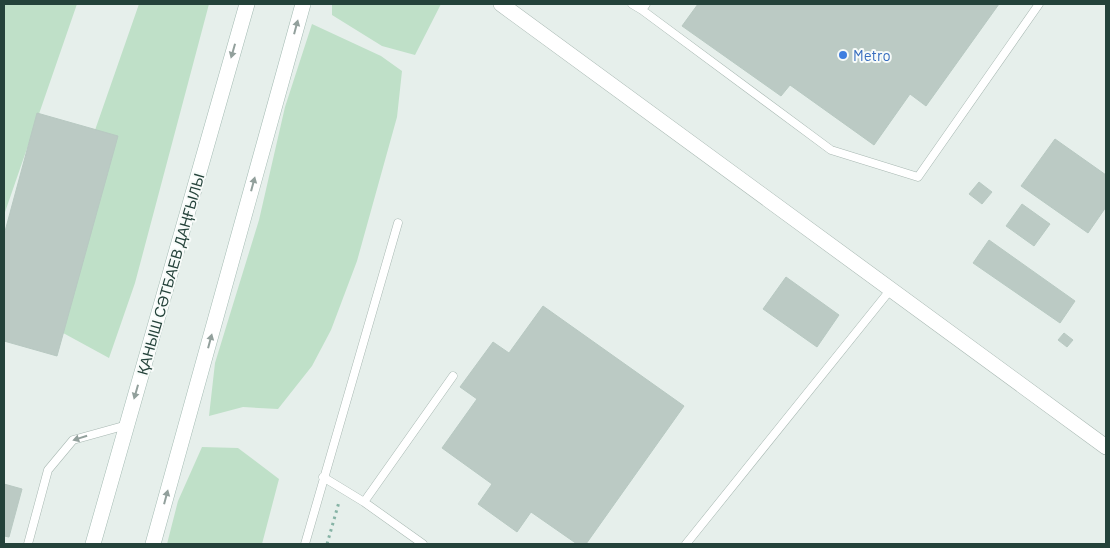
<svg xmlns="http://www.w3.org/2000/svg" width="1110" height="548" font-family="Barlow,sans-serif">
  <rect width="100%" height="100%" fill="#e6efeb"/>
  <path fill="#bfe0c8" d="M4,4H77L4,215Z
    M139,4H209L135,283L109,358L54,328L94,133Z
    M332,4H441L415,55L382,46L332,15Z
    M312,24L381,56L402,71L397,117L357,261L331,330L312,366L278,409L243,407L209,416L215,363L259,220L285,107Z
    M202,447L238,448L279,479L262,544H167L178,501Z"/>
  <path fill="#bbcac4" stroke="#b8c9c2" d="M698,4H999L926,106L910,94L874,145L790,85L781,96L682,26Z
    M37,113L118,136L57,356L4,341V235Z
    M1055,139L1106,175V207L1088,233L1021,186Z
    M979,182L992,192L982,204L969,194Z
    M1022,204L1050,224L1034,246L1006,226Z
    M989,240L1075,301L1060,323L973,263Z
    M786,277L839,315L817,347L763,309Z
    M543,306L684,406L586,544H577L531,512L517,532L478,504L492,484L442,448L477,399L460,387L493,342L509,353Z
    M1064,333L1073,340L1067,347L1058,340Z
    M4,484L22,489L9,537L4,536Z"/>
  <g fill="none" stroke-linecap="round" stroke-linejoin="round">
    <defs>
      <path id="service" d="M632,4L642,10L646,4
        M642,10L831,150L918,177L1039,4
        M323,477L364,502L423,544
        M364,502L453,376
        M28,544L48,470L73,440L127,425
        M305,544L398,223
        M686,544L891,289"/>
      <path id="minor" d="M501,4L1106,447"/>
      <path id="secondary" d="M93,544L247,4
        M153,544L303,4"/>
    </defs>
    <use href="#service" stroke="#a8b8b2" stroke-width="9"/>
    <use href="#minor" stroke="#a8b8b2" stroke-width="16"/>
    <use href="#secondary" stroke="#a4bbb3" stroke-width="16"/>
    <path stroke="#86b3a5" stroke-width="3" stroke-dasharray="2.5 4" stroke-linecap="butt" d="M327,544L339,502"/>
    <use href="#service" stroke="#fff" stroke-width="8"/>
    <use href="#minor" stroke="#fff" stroke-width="15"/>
    <use href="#secondary" stroke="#fff" stroke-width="15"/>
  </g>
  <defs><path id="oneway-solid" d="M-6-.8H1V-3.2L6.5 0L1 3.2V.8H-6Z" transform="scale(1.25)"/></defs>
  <g fill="#92a09c">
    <use href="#oneway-solid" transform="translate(296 27) rotate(-75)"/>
    <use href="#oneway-solid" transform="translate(233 51) rotate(106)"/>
    <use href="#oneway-solid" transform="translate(253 184) rotate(-75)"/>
    <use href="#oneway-solid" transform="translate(210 341) rotate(-75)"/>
    <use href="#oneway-solid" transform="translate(136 392) rotate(106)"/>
    <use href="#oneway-solid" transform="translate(80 438) rotate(162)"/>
    <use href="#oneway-solid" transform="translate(166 497) rotate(-75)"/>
  </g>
  <circle fill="#3f7fe0" stroke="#f7fbf9" stroke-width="2" cx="843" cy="55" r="5"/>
  <g text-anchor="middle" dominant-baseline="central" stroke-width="4" stroke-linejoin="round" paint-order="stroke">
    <g font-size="15" fill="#366cbe" stroke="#f7fbf9" text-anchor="start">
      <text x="853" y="55">Metro</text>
    </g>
    <g font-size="15" fill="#24423a" stroke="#f7fbf9">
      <text transform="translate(170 274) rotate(-74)">ҚАНЫШ СӘТБАЕВ ДАҢҒЫЛЫ</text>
    </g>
  </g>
  <rect width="1110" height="548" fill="none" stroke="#24423a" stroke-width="10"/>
</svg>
